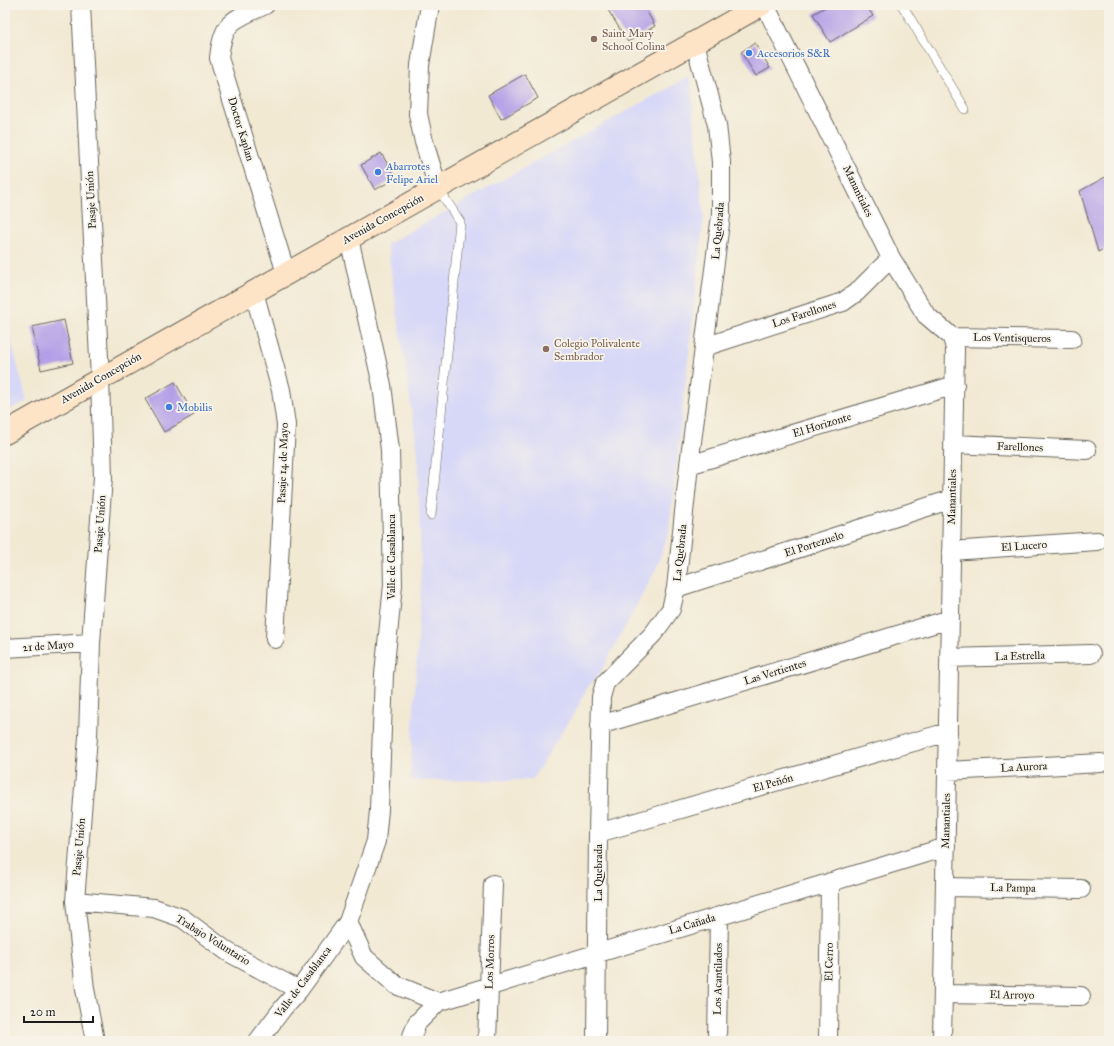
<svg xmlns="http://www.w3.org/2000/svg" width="1114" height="1046" font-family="'IM FELL Great Primer',serif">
  <rect width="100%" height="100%" fill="#f7f3e8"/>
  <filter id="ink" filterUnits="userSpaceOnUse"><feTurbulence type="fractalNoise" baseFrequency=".025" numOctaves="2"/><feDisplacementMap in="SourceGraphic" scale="8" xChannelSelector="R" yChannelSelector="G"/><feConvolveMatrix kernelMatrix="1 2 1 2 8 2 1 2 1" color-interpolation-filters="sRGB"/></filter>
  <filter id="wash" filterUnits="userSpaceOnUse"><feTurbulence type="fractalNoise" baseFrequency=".012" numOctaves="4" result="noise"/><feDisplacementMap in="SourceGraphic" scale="16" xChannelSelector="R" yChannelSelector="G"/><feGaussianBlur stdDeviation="0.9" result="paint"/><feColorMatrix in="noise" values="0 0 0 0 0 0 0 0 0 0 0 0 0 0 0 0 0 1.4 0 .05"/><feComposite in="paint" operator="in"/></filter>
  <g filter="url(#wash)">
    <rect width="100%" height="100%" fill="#f2e9d3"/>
    <path fill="#d7d7f8" d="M690,76L704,217L669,532L656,569L602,670L588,687L576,710L532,780L410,781L421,583L418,454L387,244Z
      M5,317L27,401L5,412Z"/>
    <g id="blocks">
      <path fill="#b29ee7" d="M617,5H643L655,26L628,42L608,10Z
        M829,5H866L873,16L830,42L813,14Z
        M755,43L770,68L756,76L741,52Z
        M525,74L538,98L501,119L488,95Z
        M381,153L396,178L375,190L361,165Z
        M1109,175V246L1098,252L1080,191Z
        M64,320L73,363L41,370L32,327Z
        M175,382L194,415L164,432L145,399Z"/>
    </g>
  </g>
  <g filter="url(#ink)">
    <use href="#blocks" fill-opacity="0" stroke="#67645c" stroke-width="1"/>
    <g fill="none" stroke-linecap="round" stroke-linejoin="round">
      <defs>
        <path id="service" d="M902,5L965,109
          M431,515L460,222L438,188"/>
        <path id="minor" d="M81,5L100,378L103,477L91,643L88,737L75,901L85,989L95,1041
          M265,5C233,20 223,20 219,58L286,273
          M430,5L420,65L418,114L424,142L438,188
          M765,5L891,258L926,315L952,337L955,349L942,1041
          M254,292L281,390L286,425L275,639
          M952,337L1072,339
          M704,347L843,302L857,292L891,258
          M953,444L1087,450
          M689,465L955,385
          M951,551L1097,541
          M676,588L952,499
          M5,648L91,643
          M949,658L1091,654
          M600,725L950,619
          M947,771L1101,763
          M598,833L948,732
          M945,887L1081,889
          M75,901L154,908L182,918L228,952L299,990
          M348,922L364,957L396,985L438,1002
          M943,994L1081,996
          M258,1041L283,1008L299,990L348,922L376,841L379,810L384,674L393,585L390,450L382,385L349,238
          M410,1041L417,1023L438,1002L946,847
          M487,1041L493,884
          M596,1041L598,833L601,697L605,683L653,634L671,609L676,588L689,465L721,215V162L717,125L695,43
          M717,1041L719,916
          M828,1041L830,882"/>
        <path id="secondary" d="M5,433L761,5"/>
      </defs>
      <use href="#service" stroke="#67645c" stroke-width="10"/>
      <use href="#minor" stroke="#67645c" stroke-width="20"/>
      <use href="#secondary" stroke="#67645c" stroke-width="24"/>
      <use href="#service" stroke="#fff" stroke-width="9"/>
      <use href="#minor" stroke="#fff" stroke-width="18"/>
      <use href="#secondary" stroke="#fee4c6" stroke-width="22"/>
    </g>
  </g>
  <g fill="#8d6e63" stroke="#f7f3e8" stroke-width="1.5">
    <circle cx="594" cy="39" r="4"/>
    <circle cx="546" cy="349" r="4"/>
  </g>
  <g fill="#3f7fe0" stroke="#f7f3e8" stroke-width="1.5">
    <circle cx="749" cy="53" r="4"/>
    <circle cx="378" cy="172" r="4"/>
    <circle cx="169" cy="407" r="4"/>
  </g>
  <g text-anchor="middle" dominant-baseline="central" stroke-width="3.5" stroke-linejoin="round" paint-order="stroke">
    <g font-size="11" fill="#785e54" stroke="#f7f3e8" text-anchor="start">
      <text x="602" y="33">Saint Mary<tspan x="602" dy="13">School Colina</tspan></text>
      <text x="554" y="343">Colegio Polivalente<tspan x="554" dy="13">Sembrador</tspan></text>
    </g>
    <g font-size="11" fill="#366cbe" stroke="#f7f3e8" text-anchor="start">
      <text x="757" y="53">Accesorios S&amp;R</text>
      <text x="386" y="166">Abarrotes<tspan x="386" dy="13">Felipe Ariel</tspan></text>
      <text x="177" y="407">Mobilis</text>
    </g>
    <g font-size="11" fill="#1c1c1c" stroke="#f7f3e8">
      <text transform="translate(241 129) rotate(73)">Doctor Kaplan</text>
      <text transform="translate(858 191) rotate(64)">Manantiales</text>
      <text transform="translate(91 200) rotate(-93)">Pasaje Unión</text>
      <text transform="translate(383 219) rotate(-29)">Avenida Concepción</text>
      <text transform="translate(718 231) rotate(-85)">La Quebrada</text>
      <text transform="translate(804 314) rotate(-18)">Los Farellones</text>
      <text transform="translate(1012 338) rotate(1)">Los Ventisqueros</text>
      <text transform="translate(101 378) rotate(-30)">Avenida Concepción</text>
      <text transform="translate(822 425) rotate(-17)">El Horizonte</text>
      <text transform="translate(1020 447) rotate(2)">Farellones</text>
      <text transform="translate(283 463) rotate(-88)">Pasaje 14 de Mayo</text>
      <text transform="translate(952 497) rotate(-89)">Manantiales</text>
      <text transform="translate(100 524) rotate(-86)">Pasaje Unión</text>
      <text transform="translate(814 544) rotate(-18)">El Portezuelo</text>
      <text transform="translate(1024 546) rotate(-4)">El Lucero</text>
      <text transform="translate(680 553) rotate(-84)">La Quebrada</text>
      <text transform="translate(391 557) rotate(-90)">Valle de Casablanca</text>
      <text transform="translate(48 646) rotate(-4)">21 de Mayo</text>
      <text transform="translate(1020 656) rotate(-2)">La Estrella</text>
      <text transform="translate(775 672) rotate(-17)">Las Vertientes</text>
      <text transform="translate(1024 767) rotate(-3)">La Aurora</text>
      <text transform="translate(773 783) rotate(-16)">El Peñón</text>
      <text transform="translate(946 821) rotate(-89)">Manantiales</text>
      <text transform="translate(79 847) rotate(-85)">Pasaje Unión</text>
      <text transform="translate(598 873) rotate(-90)">La Quebrada</text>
      <text transform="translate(1013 888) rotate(1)">La Pampa</text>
      <text transform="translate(692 924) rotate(-17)">La Cañada</text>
      <text transform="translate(213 940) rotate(32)">Trabajo Voluntario</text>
      <text transform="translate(490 962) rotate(-88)">Los Morros</text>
      <text transform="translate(829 962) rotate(-89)">El Cerro</text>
      <text transform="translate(718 979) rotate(-89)">Los Acantilados</text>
      <text transform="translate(303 982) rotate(-53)">Valle de Casablanca</text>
      <text transform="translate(1012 995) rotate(1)">El Arroyo</text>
    </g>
  </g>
  <rect width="1114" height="1046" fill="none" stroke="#f7f3e8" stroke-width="20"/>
  <path d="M24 1016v6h69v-6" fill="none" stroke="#1c1c1c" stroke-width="2"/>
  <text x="30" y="1016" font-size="12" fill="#1c1c1c" stroke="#f7f3e8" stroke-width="3" paint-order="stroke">20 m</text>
</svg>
